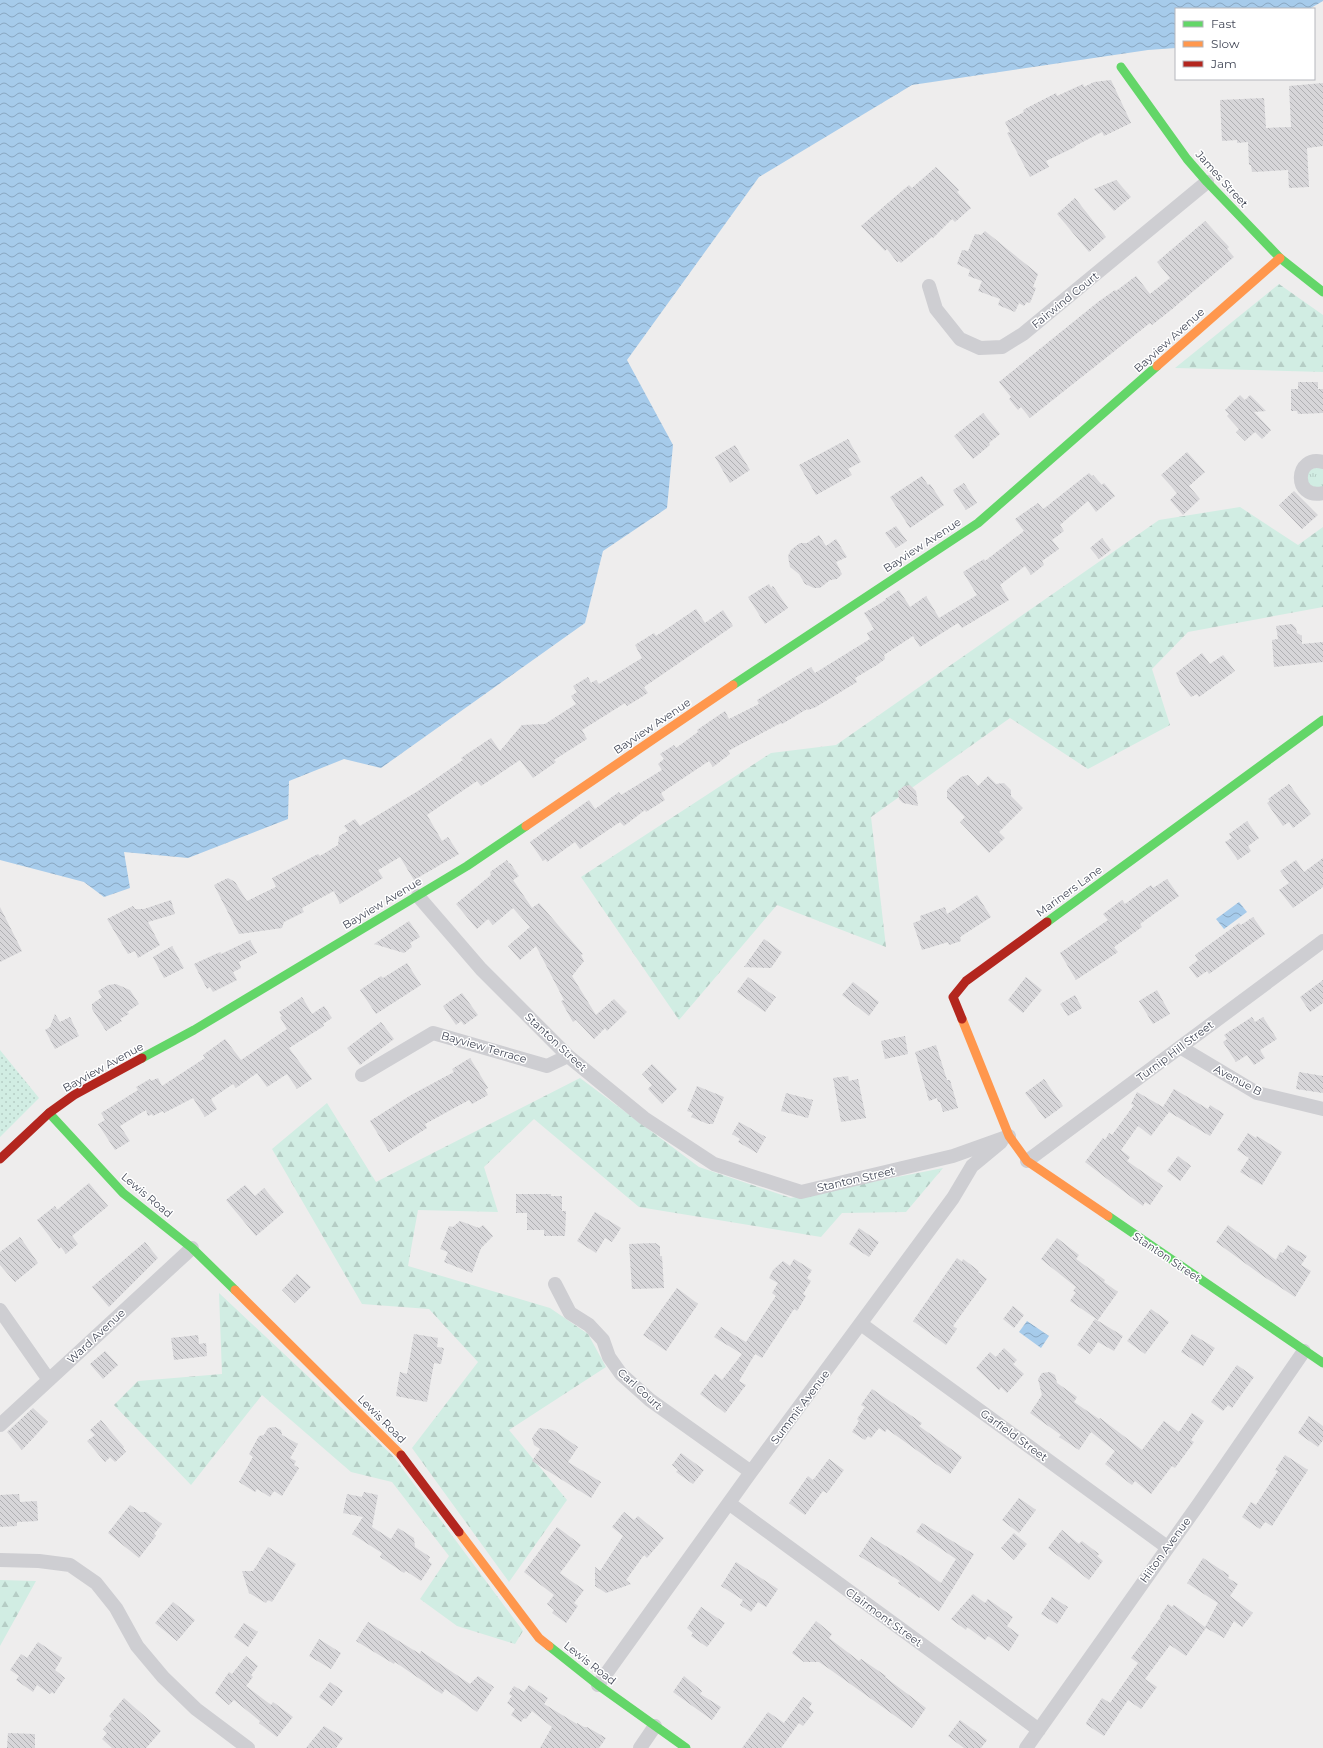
<svg xmlns="http://www.w3.org/2000/svg" width="1323" height="1748" font-family="Montserrat,sans-serif">
  <defs>
    <pattern id="grass-tufts" width="24" height="20" patternUnits="userSpaceOnUse"><rect width="24" height="20" fill="#d1ede3"/><path d="M3 7l-1-3M5 7V3M7 7l1-3M15 17l-1-3M17 17v-4M19 17l1-3" fill="none" stroke="#b5cdc5"/></pattern>
    <pattern id="forest-firs" width="22" height="20" patternUnits="userSpaceOnUse"><rect width="22" height="20" fill="#d1ede3"/><path d="M5 1l3.5 6h-7zM16 11l3.5 6h-7z" fill="#b5cdc5"/></pattern>
    <pattern id="park-dots" width="8" height="8" patternUnits="userSpaceOnUse"><rect width="8" height="8" fill="#d1ede3"/><path d="M2 2h.1M6 6h.1" fill="none" stroke="#b5cdc5" stroke-width="1.8" stroke-linecap="round"/></pattern>
    <pattern id="water-waves" width="16" height="10" patternUnits="userSpaceOnUse"><rect width="16" height="10" fill="#a6cbeb"/><path d="M0 5q4-4 8 0t8 0" fill="none" stroke="#89a7c1"/></pattern>
    <pattern id="building-back-hatch" width="6" height="6" patternUnits="userSpaceOnUse"><rect width="6" height="6" fill="#d7d6d9"/><path d="M-1 5l2 2M0 0l6 6M5-1l2 2" fill="none" stroke="#b0b0b3"/></pattern>
  </defs>
  <rect width="100%" height="100%" fill="#eeeded"/>
  <path fill="url(#grass-tufts)" d="M1323,467V487L1317,489L1307,483L1308,469Z"/>
  <path fill="url(#forest-firs)" d="M1279,284L1323,315V372L1175,368Z
    M1240,507L1298,545L1323,527V607L1188,632L1152,669L1170,725L1088,769L1010,718L871,817L886,947L777,905L679,1020L581,877L771,753L836,745L1159,520Z
    M580,1078L699,1167L791,1198L943,1168L906,1212L842,1213L821,1237L639,1207L534,1119L484,1167L498,1212L418,1210L408,1266L550,1308L588,1334L606,1367L509,1430L567,1500L509,1582L412,1448L478,1362L429,1309L362,1304L272,1149L327,1103L376,1182Z
    M219,1293L393,1456L523,1631L515,1644L457,1626L420,1599L449,1556L392,1482L351,1472L262,1395L191,1485L114,1405L138,1381L222,1374Z
    M0,1580L36,1581L0,1646Z"/>
  <path fill="url(#park-dots)" d="M0,1050L39,1098L0,1137Z"/>
  <path fill="url(#water-waves)" d="M0,0H1323V1L1309,9H1176V48L1148,50L912,85L759,177L627,360L673,445L667,508L603,551L585,623L381,768L344,759L289,781L288,819L188,858L124,852L130,888L104,897L84,882L0,860Z
    M1239,902L1247,912L1224,929L1216,919Z
    M1027,1321L1049,1336L1041,1348L1019,1332Z"/>
  <path fill="url(#building-back-hatch)" d="M1111,80L1131,123L1104,136L1102,132L1075,146V147L1046,161L1049,167L1030,177L1007,133L1010,132L1005,122L1024,112L1023,110L1056,93L1057,96L1083,84L1084,87L1094,82Z
    M1323,83V146L1307,148L1309,187L1289,188L1288,170L1252,172L1251,165H1249L1248,142L1237,143V140L1222,141L1220,100L1264,98L1266,128L1291,127L1289,86Z
    M936,167L959,190L957,192L971,208L955,222L952,219L933,238L932,237L901,263L899,261L897,262L887,249L885,251L861,226L909,185L912,188Z
    M1116,180L1131,197L1114,211L1094,189Z
    M1075,198L1106,237L1089,252L1057,214Z
    M1205,221L1229,247L1227,249L1234,257L1171,310L1152,325L1150,323L1030,418L1021,407L1018,410L1009,399L1011,397L999,382L1098,302L1115,290L1116,291L1136,276L1150,294L1170,278L1157,262Z
    M985,231L1038,274L1033,287L1036,288L1030,303L1027,302L1024,306L1019,303L1015,312L998,305L1000,299L978,291L982,281L968,276L970,270L957,264L962,250L968,251L975,234L981,235Z
    M1298,382H1318V389H1323V413L1298,414L1297,411H1291V389H1298Z
    M1240,395L1245,400L1250,395L1266,411L1254,412L1271,430L1262,439L1255,432L1245,441L1236,432L1239,429L1227,416L1229,414L1225,410Z
    M983,413L1000,434L989,443L990,445L973,459L954,436Z
    M848,439L861,462L848,469L852,475L816,495L799,465Z
    M735,445L750,470L730,483L715,457Z
    M1187,452L1205,472L1189,486L1200,499L1183,515L1170,500L1177,493L1161,475Z
    M1089,473L1092,476L1093,475L1102,485L1104,483L1115,496L1096,512L1088,501L1060,525L1064,531L1052,540L1059,549L1042,561L1044,565L1031,575L1025,566L1000,585L1009,600L962,628L958,623L920,647L913,636L884,655L885,659L877,665L855,678L857,682L816,707L808,710L807,709L782,724L781,723L728,751L730,754L713,767L709,761L661,793L665,800L646,812L645,810L624,826L620,822L580,849L575,842L547,862L546,859L543,861L530,842L589,800L595,809L619,792L621,795L662,770L658,764L664,759L660,754L674,745L676,748L698,732L697,730L725,711L729,719L759,704L757,700L811,667L815,673L870,639L867,633L874,629L864,613L886,600L885,599L899,590L910,607L926,596L939,618L977,595L963,572L984,559L985,561L1024,531L1015,519L1038,503L1043,509L1046,507Z
    M922,476L928,485L930,484L944,505L910,528L890,497Z
    M964,483L977,503L966,510L953,490Z
    M1294,491L1318,515L1302,529L1279,505Z
    M896,526L907,541L896,548L885,533Z
    M819,535L826,546L836,539L847,557L836,562L842,574L837,579L830,580L820,588H814L805,584L799,574L790,567L788,556L791,550L796,546L800,543H807Z
    M1102,538L1111,550L1099,559L1090,548Z
    M769,584L771,588L773,586L788,608L765,624L748,597Z
    M696,609L705,623L723,610L733,626L644,687L648,693L627,706L625,703L582,730L587,739L554,760L556,762L533,778L520,760L481,786L477,781L427,815L442,841L448,837L459,854L414,880L400,857L378,870L383,878L340,904L334,891L302,908L304,912L284,922L282,928L239,934L214,885L228,878L235,882L247,901L276,887L272,878L318,854L320,856L338,845L339,836L348,831L344,826L355,819L360,826L418,791L463,760L461,758L491,738L500,751L522,725L545,724L576,704L571,696L577,692L573,686L588,677L591,683L596,680L599,684L642,658L635,645L654,633L656,636Z
    M1292,624L1296,628L1297,633L1302,636V644L1323,642V662L1274,667L1272,640L1278,639L1276,626Z
    M1202,653L1210,664L1223,655L1235,671L1199,697L1197,694L1191,697L1180,682L1176,673Z
    M968,775L978,786L988,776L996,784L1004,783L1011,790V796L1023,808L999,832L1005,838L989,853L960,822L965,817L947,798V790L961,777Z
    M1289,784L1311,814L1293,828L1289,822L1283,826L1267,803L1270,801L1268,799Z
    M910,785L916,791L918,806L903,803L899,799L898,791L904,786Z
    M1247,821L1259,838L1248,846L1251,851L1238,860L1225,842L1232,838L1229,834Z
    M1323,858V887L1293,908L1279,890L1289,883L1280,871L1296,860L1304,872Z
    M507,860L509,864L510,863L519,876L513,880L532,908L539,903L583,954L581,955L584,961L572,976L596,1015L614,999L627,1012L607,1031L605,1028L594,1039L576,1020L573,1022L561,1001L564,1000L536,946L520,960L508,946L530,927L513,908L493,925L488,919L477,929L456,904L491,875L490,872Z
    M1167,879L1179,896L1140,924L1142,927L1114,947L1118,952L1076,980L1060,953L1108,920L1103,914L1122,900L1125,904L1151,885L1153,888Z
    M977,895L991,917L960,937L961,941L949,945L948,942L922,950L913,923L921,920L920,916L945,907L947,914Z
    M171,900L175,914L148,922L160,945L138,958L135,951L128,954L107,919L133,906L135,909H144Z
    M0,907L22,951L0,962Z
    M1253,917L1265,934L1209,974L1207,971L1197,978L1189,967L1198,960L1195,955L1239,923L1241,925Z
    M409,921L420,937L410,943L412,947L404,953L374,944Z
    M764,939L782,952L771,968L744,967Z
    M250,940L257,953L239,962L241,968L233,972L237,980L213,992L210,987L207,989L194,964L220,952L221,954Z
    M172,946L184,968L164,978L153,957Z
    M407,963L421,985L376,1014L360,990L381,976L383,978Z
    M748,977L776,997L765,1012L737,992Z
    M1026,977L1042,990L1023,1013L1008,1000Z
    M1323,980V1003L1310,1012L1300,997Z
    M853,982L879,1002L869,1016L842,995Z
    M116,984L130,990L139,1004L127,1012L129,1014L120,1019L122,1021L106,1031L92,1009V1004L102,997L98,991L108,985Z
    M1157,990L1170,1014L1153,1024L1139,1001Z
    M462,993L478,1015L464,1025L461,1021L456,1025L443,1006Z
    M1075,995L1082,1008L1068,1016L1060,1004Z
    M302,997L312,1014L324,1006L332,1018L323,1024L324,1026L289,1048L312,1079L297,1089L287,1074L267,1087L257,1073L236,1088L233,1084L211,1099L217,1109L205,1117L193,1098L164,1113L163,1111L153,1116L152,1114L148,1116L146,1110L120,1126L130,1141L115,1150L98,1124L105,1120L101,1113L138,1090L136,1087L150,1079L151,1081L158,1078L162,1086L205,1058L203,1055L225,1039L241,1060L287,1029L280,1017L282,1016L279,1012Z
    M55,1014L60,1022L70,1017L79,1036L55,1049L45,1030L50,1027Z
    M1252,1017L1255,1022L1263,1017L1277,1039L1260,1050L1265,1058L1254,1065L1247,1055L1236,1062L1223,1042L1227,1039L1224,1035Z
    M381,1022L394,1039L360,1065L347,1048Z
    M905,1036L908,1054L885,1059L881,1041Z
    M936,1045L947,1080H950L958,1108L943,1112L940,1102H938L937,1098L929,1101L915,1052Z
    M470,1058L488,1088L485,1090L488,1095L472,1104L469,1100L425,1124L427,1128L389,1152L370,1121L411,1095L454,1072L452,1069Z
    M652,1064L677,1089L662,1104L648,1089L652,1085L642,1074Z
    M1299,1072L1323,1076V1093L1296,1089Z
    M848,1076L849,1081L858,1079L866,1118L841,1122L833,1078Z
    M1044,1079L1063,1106L1045,1119L1025,1093Z
    M697,1086L724,1097L713,1124H708L691,1117L693,1113L687,1111Z
    M1174,1089L1208,1109L1210,1105L1224,1114L1210,1136L1169,1112L1151,1136L1138,1126L1121,1150L1130,1157L1127,1161L1163,1186L1150,1205L1145,1202L1143,1206L1085,1162L1103,1138L1105,1140L1109,1133L1112,1135L1134,1105L1131,1104L1137,1092L1163,1107Z
    M786,1093L813,1100L808,1118L781,1111Z
    M739,1122L766,1137L757,1153L738,1142L740,1139L732,1134Z
    M1248,1133L1256,1138L1257,1136L1282,1152L1262,1185L1240,1172L1249,1158L1237,1150Z
    M1178,1156L1191,1166L1180,1181L1167,1171Z
    M89,1183L108,1206L72,1236L78,1244L66,1254L61,1247L59,1249L37,1220L55,1206L57,1210Z
    M245,1185L255,1196L264,1188L284,1212L256,1236L226,1200Z
    M516,1194H551V1196H562V1211H566L565,1236H544V1230H527V1213H516Z
    M595,1212L621,1228L612,1242L605,1238L596,1253L577,1241Z
    M460,1221L479,1228L483,1225L493,1236L481,1248L472,1273L444,1262L448,1252L440,1249L449,1226L453,1227Z
    M1228,1225L1276,1260L1280,1252L1283,1253L1288,1245L1307,1256L1301,1265L1311,1271L1295,1297L1260,1274L1216,1242Z
    M859,1228L879,1242L869,1257L849,1244Z
    M20,1237L38,1263L15,1282L0,1265V1252Z
    M1057,1238L1079,1255L1076,1259L1105,1280L1104,1282L1118,1292L1098,1320L1070,1301L1076,1292L1073,1291L1076,1287L1041,1259Z
    M145,1242L158,1258L109,1307L92,1287Z
    M655,1243L660,1246V1256H662L664,1288L632,1289L629,1244Z
    M957,1258L962,1262L963,1259L979,1271L978,1272L987,1279L953,1326L957,1329L946,1345L913,1321Z
    M794,1259L812,1270L807,1278L811,1281L803,1294L806,1296L797,1311L794,1309L762,1358L755,1354L739,1381L746,1385L725,1413L700,1394L715,1374L722,1380L742,1354L714,1337L721,1327L746,1342L776,1296L772,1293L778,1283L769,1278L773,1270L783,1261L790,1266Z
    M297,1274L311,1287L295,1303L282,1290Z
    M677,1288L698,1304L666,1351L643,1335Z
    M1013,1306L1024,1315L1014,1328L1003,1319Z
    M1151,1309L1169,1322L1145,1354L1127,1341Z
    M1095,1319L1123,1336L1114,1351L1098,1342L1090,1354L1077,1345Z
    M414,1334L438,1338L437,1347L444,1348L441,1364L434,1363L427,1402L396,1396L400,1372L407,1374Z
    M1192,1334L1215,1348L1203,1366L1181,1352Z
    M198,1335L199,1344L206,1343L207,1356L174,1360L171,1338Z
    M1004,1348L1017,1360L1013,1364L1024,1374L1007,1393L1001,1387L999,1390L976,1368L990,1352L996,1357Z
    M105,1351L118,1365L103,1379L90,1364Z
    M1237,1365L1254,1377L1232,1408L1228,1405L1223,1411L1211,1402Z
    M1050,1372L1055,1375L1057,1383L1077,1397L1074,1402L1099,1419L1100,1418L1142,1450L1164,1421L1179,1432L1192,1413L1204,1421L1191,1440L1194,1442L1175,1468L1172,1466L1151,1494L1135,1481L1132,1485L1105,1464L1115,1451L1091,1432L1079,1450L1059,1437L1061,1435L1030,1413L1042,1395L1038,1379L1042,1373Z
    M872,1389L922,1423L919,1426L962,1457L950,1474L887,1429L885,1432L879,1428L871,1438L868,1436L865,1440L852,1432L859,1421L857,1419L865,1407L861,1405Z
    M33,1408L48,1422L22,1450L7,1432Z
    M1309,1416L1323,1426V1440L1318,1447L1298,1433Z
    M101,1420L124,1447L123,1448L126,1452L115,1462L110,1457L105,1462L87,1441L95,1435L90,1430Z
    M275,1427L281,1430L282,1435L298,1444L290,1458L296,1461L294,1465L299,1468L282,1496L274,1491L270,1497L257,1489L255,1492L239,1482L253,1457L249,1454L259,1436L264,1435L268,1428Z
    M539,1428L553,1430L578,1447L568,1462L601,1482L591,1498L532,1461L540,1449L534,1445L532,1438Z
    M681,1453L704,1470L693,1484L676,1472L678,1470L672,1465Z
    M1285,1455L1308,1470L1272,1526L1265,1522L1260,1529L1242,1517L1251,1502L1256,1505L1278,1471L1275,1470Z
    M829,1459L844,1470L827,1493L823,1491L805,1515L789,1503L808,1476L813,1480Z
    M364,1492L378,1495L372,1527L391,1539L398,1528L414,1538L415,1547L430,1557L428,1561L432,1564L421,1581L406,1571L404,1573L380,1557L382,1553L352,1534L363,1517L343,1513L347,1494L362,1497Z
    M19,1494L20,1502L37,1501L38,1521L17,1522V1526L0,1527V1495Z
    M1019,1498L1036,1510L1019,1533L1002,1520Z
    M130,1505L140,1512H146L162,1524L154,1534L156,1536L139,1558L108,1533Z
    M624,1512L634,1520L638,1516L664,1538L647,1558L644,1555L626,1580L631,1584L606,1593L595,1586V1567L600,1571L623,1536L612,1527Z
    M922,1523L974,1554L939,1611L920,1597L919,1598L898,1583L900,1581L859,1556L871,1537L912,1562L941,1583L956,1559L916,1532Z
    M557,1527L581,1545L560,1573L584,1590L574,1603L578,1606L566,1623L552,1613L554,1610L547,1604L554,1595L524,1572Z
    M1062,1530L1079,1544L1082,1541L1099,1554L1097,1556L1103,1561L1089,1580L1048,1548Z
    M1014,1533L1027,1544L1014,1560L1001,1548Z
    M268,1547L296,1564L272,1602L268,1600L266,1603L249,1593L242,1571H253Z
    M1203,1558L1229,1575L1228,1578L1238,1584L1230,1596L1253,1613L1242,1627L1234,1621L1224,1638L1206,1628L1186,1656L1170,1645L1145,1679L1157,1687L1141,1709L1128,1700L1104,1736L1086,1724L1087,1721L1102,1698L1110,1703L1138,1663L1131,1658L1161,1617L1160,1616L1168,1604L1172,1607L1174,1605L1205,1627L1218,1603L1187,1583Z
    M736,1562L778,1589L766,1607L758,1602L751,1612L740,1605L743,1600L721,1586Z
    M973,1594L985,1603L988,1599L1013,1617L1007,1626L1019,1635L1009,1651L988,1636L985,1640L967,1627L966,1630L951,1619Z
    M1052,1597L1068,1607L1057,1624L1041,1614Z
    M173,1602L195,1620L177,1641L155,1623Z
    M701,1607L725,1623L707,1647L691,1636L693,1633L687,1628Z
    M816,1621L832,1634L829,1638L859,1661L861,1659L886,1676L885,1677L926,1708L912,1728L828,1668L819,1662H804L792,1653Z
    M368,1622L420,1654L421,1651L470,1684L478,1676L494,1687L477,1712L445,1689L442,1694L395,1662L394,1664L356,1641Z
    M244,1623L258,1632L248,1647L234,1637Z
    M319,1639L341,1653L331,1669L309,1656Z
    M38,1642L62,1658L55,1670L65,1678L54,1694L52,1692L50,1694L37,1685L33,1692L16,1680L19,1676L10,1670L21,1654L27,1658Z
    M246,1656L258,1666L251,1675L253,1677L246,1686L271,1705L273,1702L293,1717L277,1737L259,1723L260,1721L234,1700L229,1705L215,1693L229,1672L232,1674Z
    M684,1676L702,1691L700,1694L721,1707L712,1720L673,1692Z
    M330,1682L343,1691L332,1706L319,1697Z
    M529,1685L548,1698L544,1704L577,1724V1723L584,1727H587L606,1738L599,1748H540L552,1727L532,1711L526,1719L524,1718L521,1722L511,1715L515,1709L507,1703L512,1696L509,1694L514,1686L524,1692Z
    M803,1697L812,1703L809,1708L814,1712L803,1726L799,1723L781,1748H742L768,1712L784,1723Z
    M124,1698L161,1731L146,1748H112L102,1739L107,1733L103,1729L112,1719L109,1716Z
    M960,1720L987,1740L981,1748H964L948,1736Z
    M324,1726L343,1738L336,1748H306Z
    M8,1733L35,1734V1748H7Z"/>
  <g fill="none" stroke-linecap="round" stroke-linejoin="round">
    <path stroke="#ceced2" stroke-width="14" d="M929,286L936,309L960,339L980,348L1002,347L1023,334L1207,182
      M1323,462C1295,454 1292,500 1323,493
      M418,896L481,969L568,1056L644,1118L714,1164L801,1192L953,1156L1009,1136
      M1180,1047L1257,1093L1323,1109
      M362,1075L433,1033L547,1066L568,1056
      M1027,1161L1323,941
      M555,1284L570,1313L589,1325L603,1340L609,1357L621,1374L650,1400L751,1472
      M0,1310L49,1380
      M861,1324L1167,1547
      M0,1425L192,1248
      M730,1504L1039,1730
      M0,1560L39,1561L70,1565L96,1583L116,1608L137,1646L163,1677L196,1709L248,1748
      M598,1685L751,1472L953,1198L972,1166L1001,1142
      M640,1748L655,1726
      M1026,1748L1198,1505L1304,1351"/>
    <path stroke="#63d668" stroke-width="9" d="M1121,67L1187,159L1207,182L1280,258L1323,292
      M733,685L978,523L1157,366
      M1047,922L1323,720
      M142,1058L194,1030L467,866L526,826
      M49,1113L123,1193L192,1248L235,1290
      M1108,1216L1323,1363
      M549,1646L598,1685L686,1748"/>
    <path stroke="#ff974d" stroke-width="9" d="M1157,366L1280,258
      M526,826L733,685
      M962,1019L1009,1136L1027,1161L1108,1216
      M235,1290L401,1455
      M459,1532L539,1638L549,1646"/>
    <path stroke="#b3261e" stroke-width="9" d="M962,1019L953,997L966,981L1047,922
      M0,1159L49,1113L74,1095L142,1058
      M401,1455L459,1532"/>
  </g>
  <g text-anchor="middle" dominant-baseline="central" stroke-width="3" stroke-linejoin="round" paint-order="stroke">
    <g font-size="11" fill="#454a59" stroke="#fff">
      <text transform="translate(1222 179) rotate(48)">James Street</text>
      <text transform="translate(1065 300) rotate(-39)">Fairwind Court</text>
      <text transform="translate(1169 340) rotate(-42)">Bayview Avenue</text>
      <text transform="translate(922 545) rotate(-33)">Bayview Avenue</text>
      <text transform="translate(652 726) rotate(-34)">Bayview Avenue</text>
      <text transform="translate(1069 891) rotate(-36)">Mariners Lane</text>
      <text transform="translate(382 903) rotate(-31)">Bayview Avenue</text>
      <text transform="translate(556 1042) rotate(43)">Stanton Street</text>
      <text transform="translate(484 1047) rotate(16)">Bayview Terrace</text>
      <text transform="translate(1175 1051) rotate(-37)">Turnip Hill Street</text>
      <text transform="translate(103 1067) rotate(-29)">Bayview Avenue</text>
      <text transform="translate(1238 1080) rotate(28)">Avenue B</text>
      <text transform="translate(856 1179) rotate(-13)">Stanton Street</text>
      <text transform="translate(147 1195) rotate(40)">Lewis Road</text>
      <text transform="translate(1167 1257) rotate(34)">Stanton Street</text>
      <text transform="translate(96 1336) rotate(-43)">Ward Avenue</text>
      <text transform="translate(640 1389) rotate(42)">Carl Court</text>
      <text transform="translate(800 1407) rotate(-53)">Summit Avenue</text>
      <text transform="translate(382 1419) rotate(45)">Lewis Road</text>
      <text transform="translate(1014 1435) rotate(36)">Garfield Street</text>
      <text transform="translate(1165 1550) rotate(-54)">Hilton Avenue</text>
      <text transform="translate(884 1617) rotate(36)">Clairmont Street</text>
      <text transform="translate(590 1663) rotate(38)">Lewis Road</text>
    </g>
  </g>
  <rect x="1175" y="8" width="140" height="72" fill="#ffffff" stroke="#b5b7bd"/>
  <rect x="1183" y="21" width="20" height="6" fill="#63d668" stroke="#b5b7bd"/>
  <text x="1211" y="28" font-size="12" fill="#454a59">Fast</text>
  <rect x="1183" y="41" width="20" height="6" fill="#ff974d" stroke="#b5b7bd"/>
  <text x="1211" y="48" font-size="12" fill="#454a59">Slow</text>
  <rect x="1183" y="61" width="20" height="6" fill="#b3261e" stroke="#b5b7bd"/>
  <text x="1211" y="68" font-size="12" fill="#454a59">Jam</text>
</svg>
